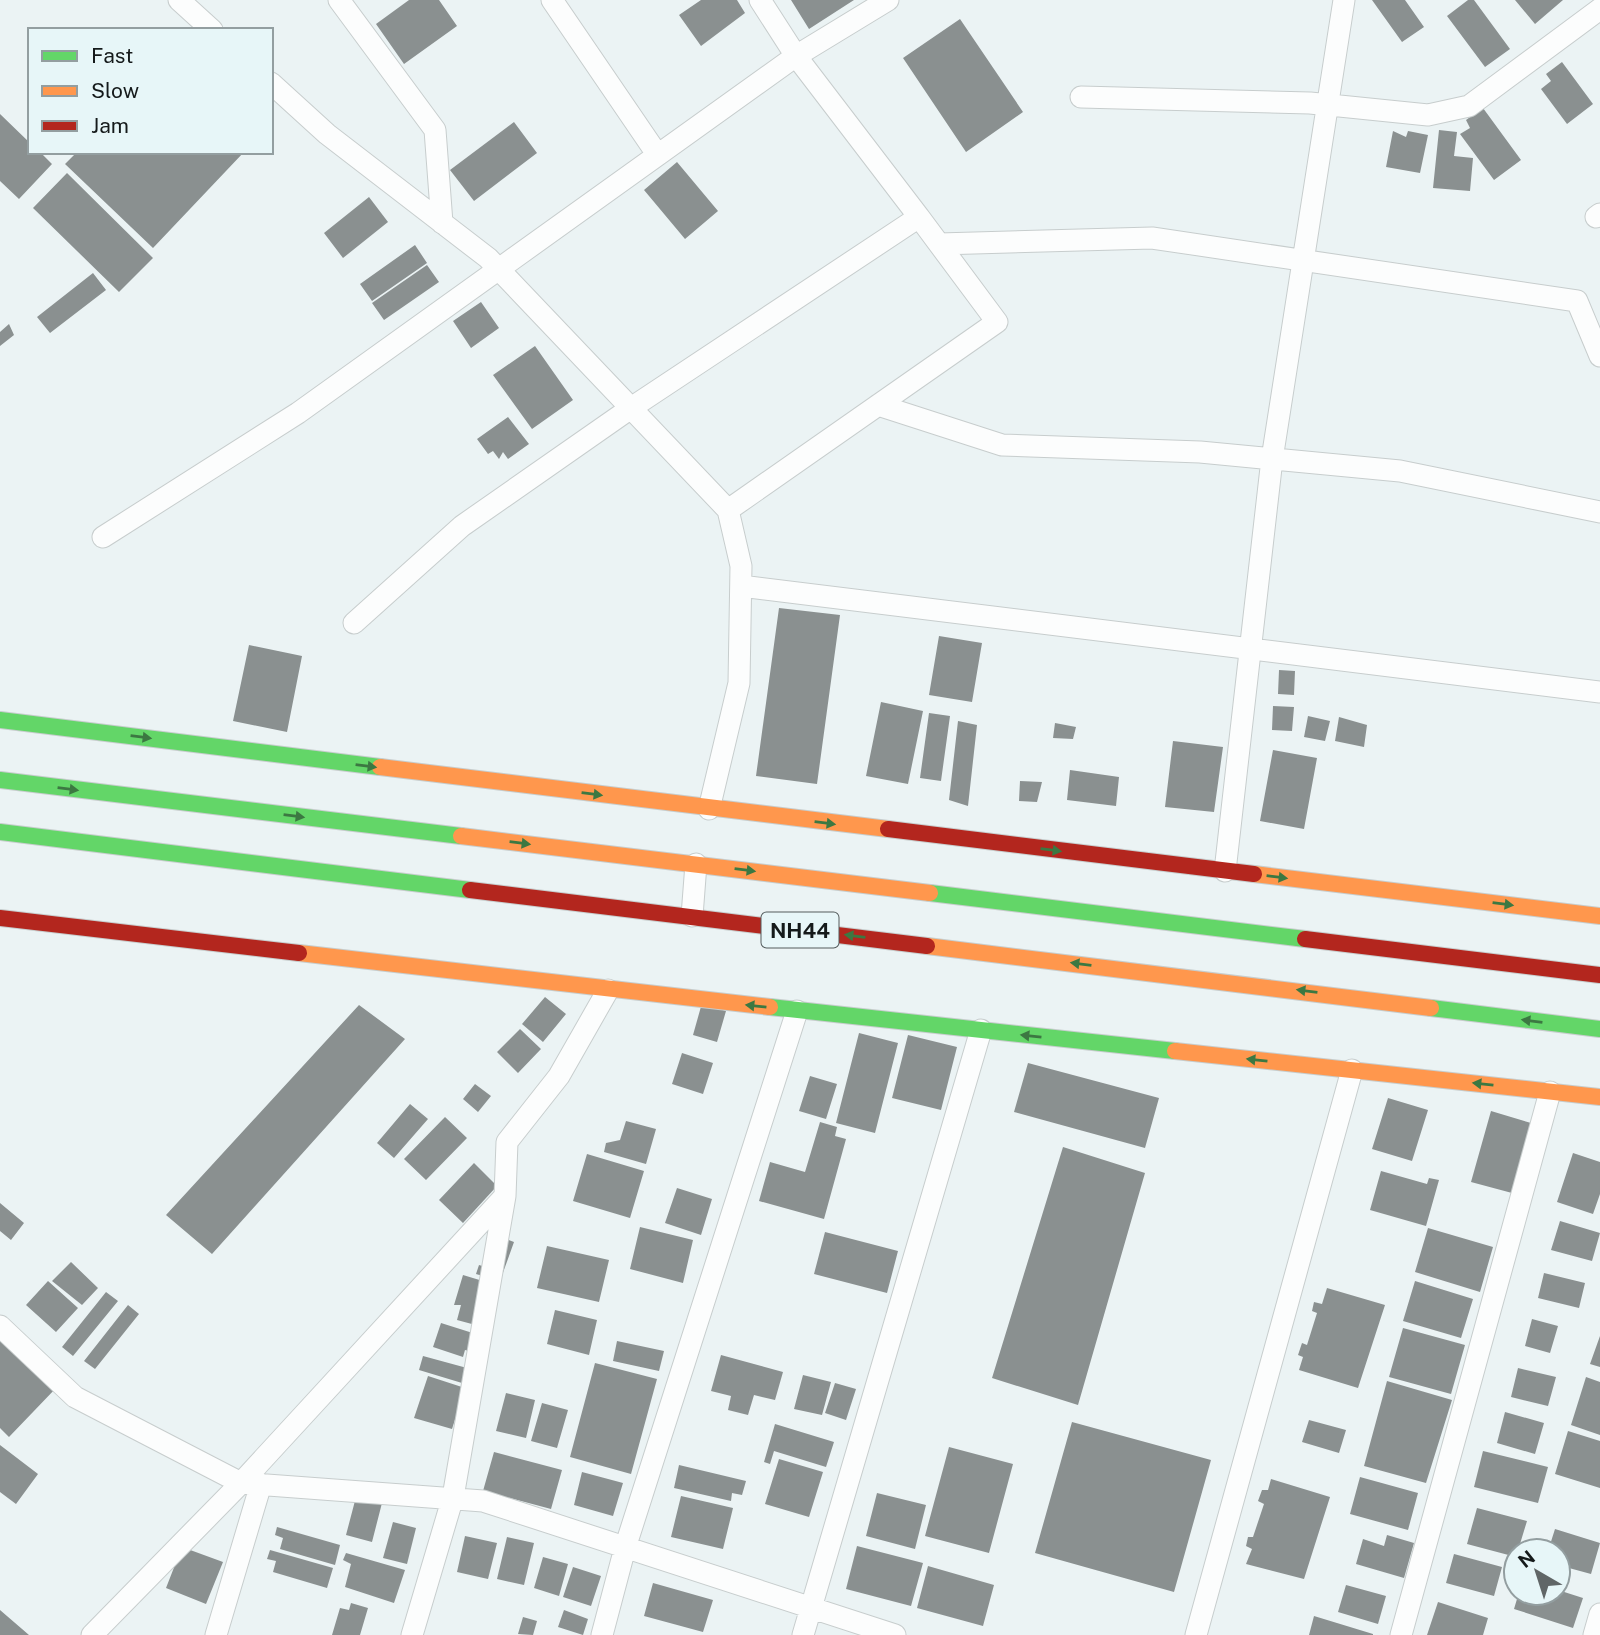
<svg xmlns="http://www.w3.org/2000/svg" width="1600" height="1635" font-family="'Public Sans',sans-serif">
  <rect width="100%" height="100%" fill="#ebf3f4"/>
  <path fill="#8a9090" d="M409,0H439L457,26L404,64L376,24Z
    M701,0H737L745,13L701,46L679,15Z
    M791,0H854L809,29Z
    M1372,0H1405L1424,27L1402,42Z
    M1468,0H1474L1510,49L1485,67L1447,16Z
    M1515,0H1563L1535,24Z
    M960,19L1023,112L966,152L903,58Z
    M1562,62L1593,104L1567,124L1541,89L1551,81L1546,74Z
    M1483,108L1521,160L1494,180L1460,134L1470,128L1466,120Z
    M0,114L30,143V152H40L52,164L19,199L0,181Z
    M514,122L537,153L474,201L450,170Z
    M1439,130L1457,132L1454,156L1473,158L1470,191L1433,188Z
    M1393,131L1406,137L1408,131L1428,135L1420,173L1386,167Z
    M77,152H244L153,248L65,164Z
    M677,162L718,211L685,239L644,190Z
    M67,173L153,258L119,292L33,208Z
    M369,197L388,222L343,258L324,233Z
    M415,245L427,263L372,301L360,284Z
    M427,265L439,282L384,320L372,303Z
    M93,273L106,290L50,333L37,317Z
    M481,302L499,328L471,348L453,321Z
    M9,324L14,335L0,346V332Z
    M535,346L573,400L532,429L493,375Z
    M508,417L529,444L508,459L503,452L499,459L493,451L488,454L477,439Z
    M779,608L840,615L817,784L756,776Z
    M939,636L982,643L972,702L929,695Z
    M249,645L302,656L287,732L233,721Z
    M1279,670L1295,671L1294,695L1278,694Z
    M881,702L923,711L908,784L866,776Z
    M1273,706L1294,707L1292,731L1272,730Z
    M929,713L950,716L941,781L920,778Z
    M1308,716L1330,721L1325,741L1304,737Z
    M1339,717L1367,725L1364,747L1335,741Z
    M958,721L977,725L968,806L949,800Z
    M1055,723L1076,727L1073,739L1053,738Z
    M1173,741L1223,747L1214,812L1165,807Z
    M1273,750L1317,758L1304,829L1260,821Z
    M1070,770L1119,777L1116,806L1067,800Z
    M1020,781L1042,782L1037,802L1019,801Z
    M545,997L566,1014L543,1042L522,1024Z
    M702,1003L726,1011L717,1042L693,1035Z
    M359,1005L405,1039L212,1254L166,1215Z
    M520,1029L541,1049L518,1073L497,1052Z
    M859,1033L898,1043L875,1133L836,1123Z
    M908,1035L957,1047L941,1110L892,1098Z
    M682,1053L713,1063L703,1094L672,1084Z
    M1028,1063L1159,1098L1145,1148L1014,1112Z
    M810,1076L837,1084L826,1119L799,1111Z
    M475,1084L491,1096L478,1112L463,1099Z
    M1388,1098L1428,1110L1412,1161L1372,1149Z
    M410,1104L428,1119L394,1158L377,1143Z
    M1491,1111L1531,1123L1512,1193L1471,1182Z
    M445,1117L467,1138L426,1180L404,1159Z
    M626,1121L656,1129L646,1164L604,1152L606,1143L620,1140Z
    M820,1122L837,1127L835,1136L846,1139L824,1219L759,1201L770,1162L805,1172Z
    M1063,1147L1145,1173L1078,1405L992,1378Z
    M1573,1153L1600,1162V1194L1593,1214L1557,1202Z
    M587,1154L644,1171L630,1218L573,1201Z
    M474,1163L497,1186L463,1223L439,1200Z
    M1381,1171L1427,1184L1429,1178L1439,1180L1426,1226L1370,1210Z
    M677,1188L712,1199L701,1235L665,1223Z
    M0,1203L24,1223L11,1240L0,1231Z
    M1560,1221L1600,1233L1592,1261L1551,1250Z
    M640,1227L693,1240L683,1283L630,1269Z
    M1428,1228L1493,1247L1480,1292L1415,1272Z
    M825,1232L898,1251L887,1293L814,1274Z
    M503,1238L514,1242L500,1281L476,1274L479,1265L489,1268Z
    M547,1246L609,1260L599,1302L537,1288Z
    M71,1262L98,1288L82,1305L52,1281Z
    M1544,1273L1585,1283L1579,1308L1538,1298Z
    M463,1275L496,1285L483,1327L457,1320L461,1305H454Z
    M48,1281L78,1308L56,1332L26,1305Z
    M1415,1281L1473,1299L1461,1338L1403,1321Z
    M1327,1288L1385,1305L1358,1388L1299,1370L1303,1357L1298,1355L1302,1343L1307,1345L1317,1313L1312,1311L1314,1302L1322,1304Z
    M106,1292L118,1301L73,1356L62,1347Z
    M128,1305L139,1314L95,1369L84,1361Z
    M555,1310L597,1320L589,1355L547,1344Z
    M1532,1319L1558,1326L1550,1353L1525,1346Z
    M441,1323L479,1335L473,1352L465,1350L463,1357L433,1347Z
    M1403,1328L1465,1345L1451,1394L1389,1377Z
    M0,1332L57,1387L9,1437L0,1428Z
    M1600,1336V1367L1590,1364Z
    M617,1341L664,1351L659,1371L613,1361Z
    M721,1355L783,1372L775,1400L754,1395L748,1415L728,1410L731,1396L711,1391Z
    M423,1356L467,1368L462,1383L419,1370Z
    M595,1363L657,1379L631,1474L570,1457Z
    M1518,1368L1556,1377L1548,1406L1511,1397Z
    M803,1375L831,1382L822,1415L794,1409Z
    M428,1376L465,1388L452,1429L414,1418Z
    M1586,1377L1600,1382V1435L1571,1425Z
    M1387,1381L1452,1400L1426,1483L1364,1466Z
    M835,1383L856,1389L846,1420L825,1413Z
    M506,1393L535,1400L526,1438L496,1431Z
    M542,1403L568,1410L557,1448L531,1441Z
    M1505,1412L1544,1423L1535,1454L1497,1443Z
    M1309,1420L1346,1430L1339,1453L1302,1442Z
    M1072,1422L1211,1460L1174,1592L1035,1553Z
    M775,1424L834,1442L826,1467L774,1451L770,1464L764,1462Z
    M1568,1431L1600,1441V1488L1555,1474Z
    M0,1445L38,1474L16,1504L0,1492Z
    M949,1447L1013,1464L989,1553L925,1536Z
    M1483,1451L1548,1467L1538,1503L1474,1487Z
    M494,1452L562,1470L551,1509L483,1491Z
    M779,1459L823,1472L809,1517L765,1504Z
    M679,1465L746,1481L742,1495L732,1493L731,1501L674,1488Z
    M582,1472L623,1483L613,1516L574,1505Z
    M1360,1477L1418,1493L1408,1530L1350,1514Z
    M1271,1479L1330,1497L1304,1579L1246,1564L1252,1549L1246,1546L1248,1537H1253L1264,1504L1258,1501L1262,1490H1268Z
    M877,1493L926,1505L915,1549L866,1536Z
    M681,1496L733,1508L723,1549L671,1537Z
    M356,1497L382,1503L372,1542L346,1535Z
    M1477,1508L1527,1521L1516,1557L1467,1544Z
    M393,1522L416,1528L407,1564L383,1558Z
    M277,1527L340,1545L335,1565L280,1549L283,1538L275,1535Z
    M1555,1529L1600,1543L1591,1574L1558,1565V1551H1548Z
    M1387,1535L1414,1543L1404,1578L1356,1564L1363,1539L1384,1546Z
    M465,1536L497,1543L488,1579L457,1572Z
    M507,1537L534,1543L524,1585L497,1579Z
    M857,1546L923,1563L911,1606L846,1589Z
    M182,1547L223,1562L206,1604L166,1588Z
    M270,1550L333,1568L327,1588L273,1572L276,1561L267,1559Z
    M346,1553L405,1570L394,1603L345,1587L351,1564L343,1560Z
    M1454,1554L1502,1567L1494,1596L1446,1583Z
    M543,1557L568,1564L559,1596L534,1588Z
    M928,1566L994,1585L983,1626L917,1608Z
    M573,1567L601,1576L591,1606L563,1597Z
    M653,1583L713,1600L703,1632L644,1616Z
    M1346,1585L1386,1596L1378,1624L1338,1612Z
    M1558,1590L1583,1598L1573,1628L1514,1609L1517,1599L1522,1601L1524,1593H1558Z
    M1438,1602L1488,1618L1483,1635H1427Z
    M351,1603L368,1608L360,1635H332L340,1608L349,1610Z
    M0,1610L29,1635H0Z
    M564,1610L588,1619L583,1635L558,1627Z
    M1314,1616L1373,1634V1635H1309Z
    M523,1617L537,1621L533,1635L518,1634Z"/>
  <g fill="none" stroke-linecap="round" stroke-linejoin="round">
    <defs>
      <path id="street" d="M179,0L212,30
        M339,0L435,130L442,223
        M552,0L657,154
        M271,83L327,134L488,258L728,510L741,566L739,683L709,809
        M1081,97L1310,103L1428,115L1469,106L1600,9
        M1596,217L1600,214
        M939,244L1152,238L1577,301L1600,356
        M878,405L1002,445L1200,452L1400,471L1600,512
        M728,510L997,322L919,217
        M103,537L298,413L796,56L888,0
        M741,586L1600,692
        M354,623L462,526L631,408L919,217L796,56L760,0
        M1225,871L1272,459L1344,0
        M692,916L696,864
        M0,1326L75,1397L241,1483L505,1196L507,1142L559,1076L608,990
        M92,1635L241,1483L483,1501L895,1635
        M216,1635L261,1484
        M412,1635L453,1497L505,1196
        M602,1635L625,1548L797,1011
        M803,1635L981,1030
        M1196,1635L1352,1070
        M1401,1635L1550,1092
        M1594,1635L1600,1614"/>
      <path id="fast" d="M0,720L380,767
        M0,780L461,836
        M0,832L470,890
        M930,893L1305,939
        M770,1007L1175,1051
        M1431,1008L1600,1029"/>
      <path id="slow" d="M380,767L888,829
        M461,836L930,893
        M1254,874L1600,916
        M927,946L1431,1008
        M299,953L770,1007
        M1175,1051L1600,1097"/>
      <path id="jam" d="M888,829L1254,874
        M470,890L927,946
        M0,918L299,953
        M1305,939L1600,975"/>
    </defs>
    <use href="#street" stroke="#c7cdcd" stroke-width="23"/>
    <use href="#fast" stroke="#c7cdcd" stroke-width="18"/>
    <use href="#slow" stroke="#c7cdcd" stroke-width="18"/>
    <use href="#jam" stroke="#c7cdcd" stroke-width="18"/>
    <use href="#street" stroke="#fcfdfd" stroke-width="21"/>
    <use href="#fast" stroke="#63d668" stroke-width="16"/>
    <use href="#slow" stroke="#ff974d" stroke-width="16"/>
    <use href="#jam" stroke="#b3261e" stroke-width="16"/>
  </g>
  <defs><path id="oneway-solid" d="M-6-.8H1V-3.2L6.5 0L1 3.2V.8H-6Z" transform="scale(1.75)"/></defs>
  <g fill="#3c7842">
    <use href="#oneway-solid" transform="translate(141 737) rotate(7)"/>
    <use href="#oneway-solid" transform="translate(366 766) rotate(7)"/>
    <use href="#oneway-solid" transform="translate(68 789) rotate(7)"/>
    <use href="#oneway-solid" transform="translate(592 794) rotate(7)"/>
    <use href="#oneway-solid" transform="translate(294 816) rotate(7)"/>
    <use href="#oneway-solid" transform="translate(825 823) rotate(7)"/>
    <use href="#oneway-solid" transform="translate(520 843) rotate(7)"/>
    <use href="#oneway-solid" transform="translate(1051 850) rotate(7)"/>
    <use href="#oneway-solid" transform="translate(745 870) rotate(7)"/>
    <use href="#oneway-solid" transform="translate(1277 877) rotate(7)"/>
    <use href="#oneway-solid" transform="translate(1503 904) rotate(7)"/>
    <use href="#oneway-solid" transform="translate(855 936) rotate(-173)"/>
    <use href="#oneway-solid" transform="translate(1081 964) rotate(-173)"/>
    <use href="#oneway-solid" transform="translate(1307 991) rotate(-173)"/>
    <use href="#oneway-solid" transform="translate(756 1006) rotate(-174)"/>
    <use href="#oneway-solid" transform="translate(1532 1021) rotate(-173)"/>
    <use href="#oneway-solid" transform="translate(1031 1036) rotate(-174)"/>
    <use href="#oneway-solid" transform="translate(1257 1060) rotate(-174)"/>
    <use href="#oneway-solid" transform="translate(1483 1084) rotate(-174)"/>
  </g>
  <g text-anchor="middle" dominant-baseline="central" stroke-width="7" stroke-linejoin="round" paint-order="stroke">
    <rect fill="#e7f6f8" stroke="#545c5d" stroke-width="2" x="761.5" y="912.5" width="77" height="35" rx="5"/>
    <g font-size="21" font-weight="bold" fill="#151a1b">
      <text x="800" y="930">NH44</text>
    </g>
  </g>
  <rect x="28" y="28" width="245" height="126" fill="#e7f6f8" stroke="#939ea0" stroke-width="2"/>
  <rect x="42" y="51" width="35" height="10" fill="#63d668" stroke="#939ea0" stroke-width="2"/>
  <text x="91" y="63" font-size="21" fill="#151a1b">Fast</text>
  <rect x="42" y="86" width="35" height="10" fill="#ff974d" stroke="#939ea0" stroke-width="2"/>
  <text x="91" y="98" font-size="21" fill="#151a1b">Slow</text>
  <rect x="42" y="121" width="35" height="10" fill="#b3261e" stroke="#939ea0" stroke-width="2"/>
  <text x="91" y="133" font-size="21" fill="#151a1b">Jam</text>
  <g transform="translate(1537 1572) rotate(321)"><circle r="33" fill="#e7f6f8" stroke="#939ea0" stroke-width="2"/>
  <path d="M0-5L12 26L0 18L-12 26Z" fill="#606667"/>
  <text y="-10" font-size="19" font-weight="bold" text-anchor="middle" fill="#151a1b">N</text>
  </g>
</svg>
